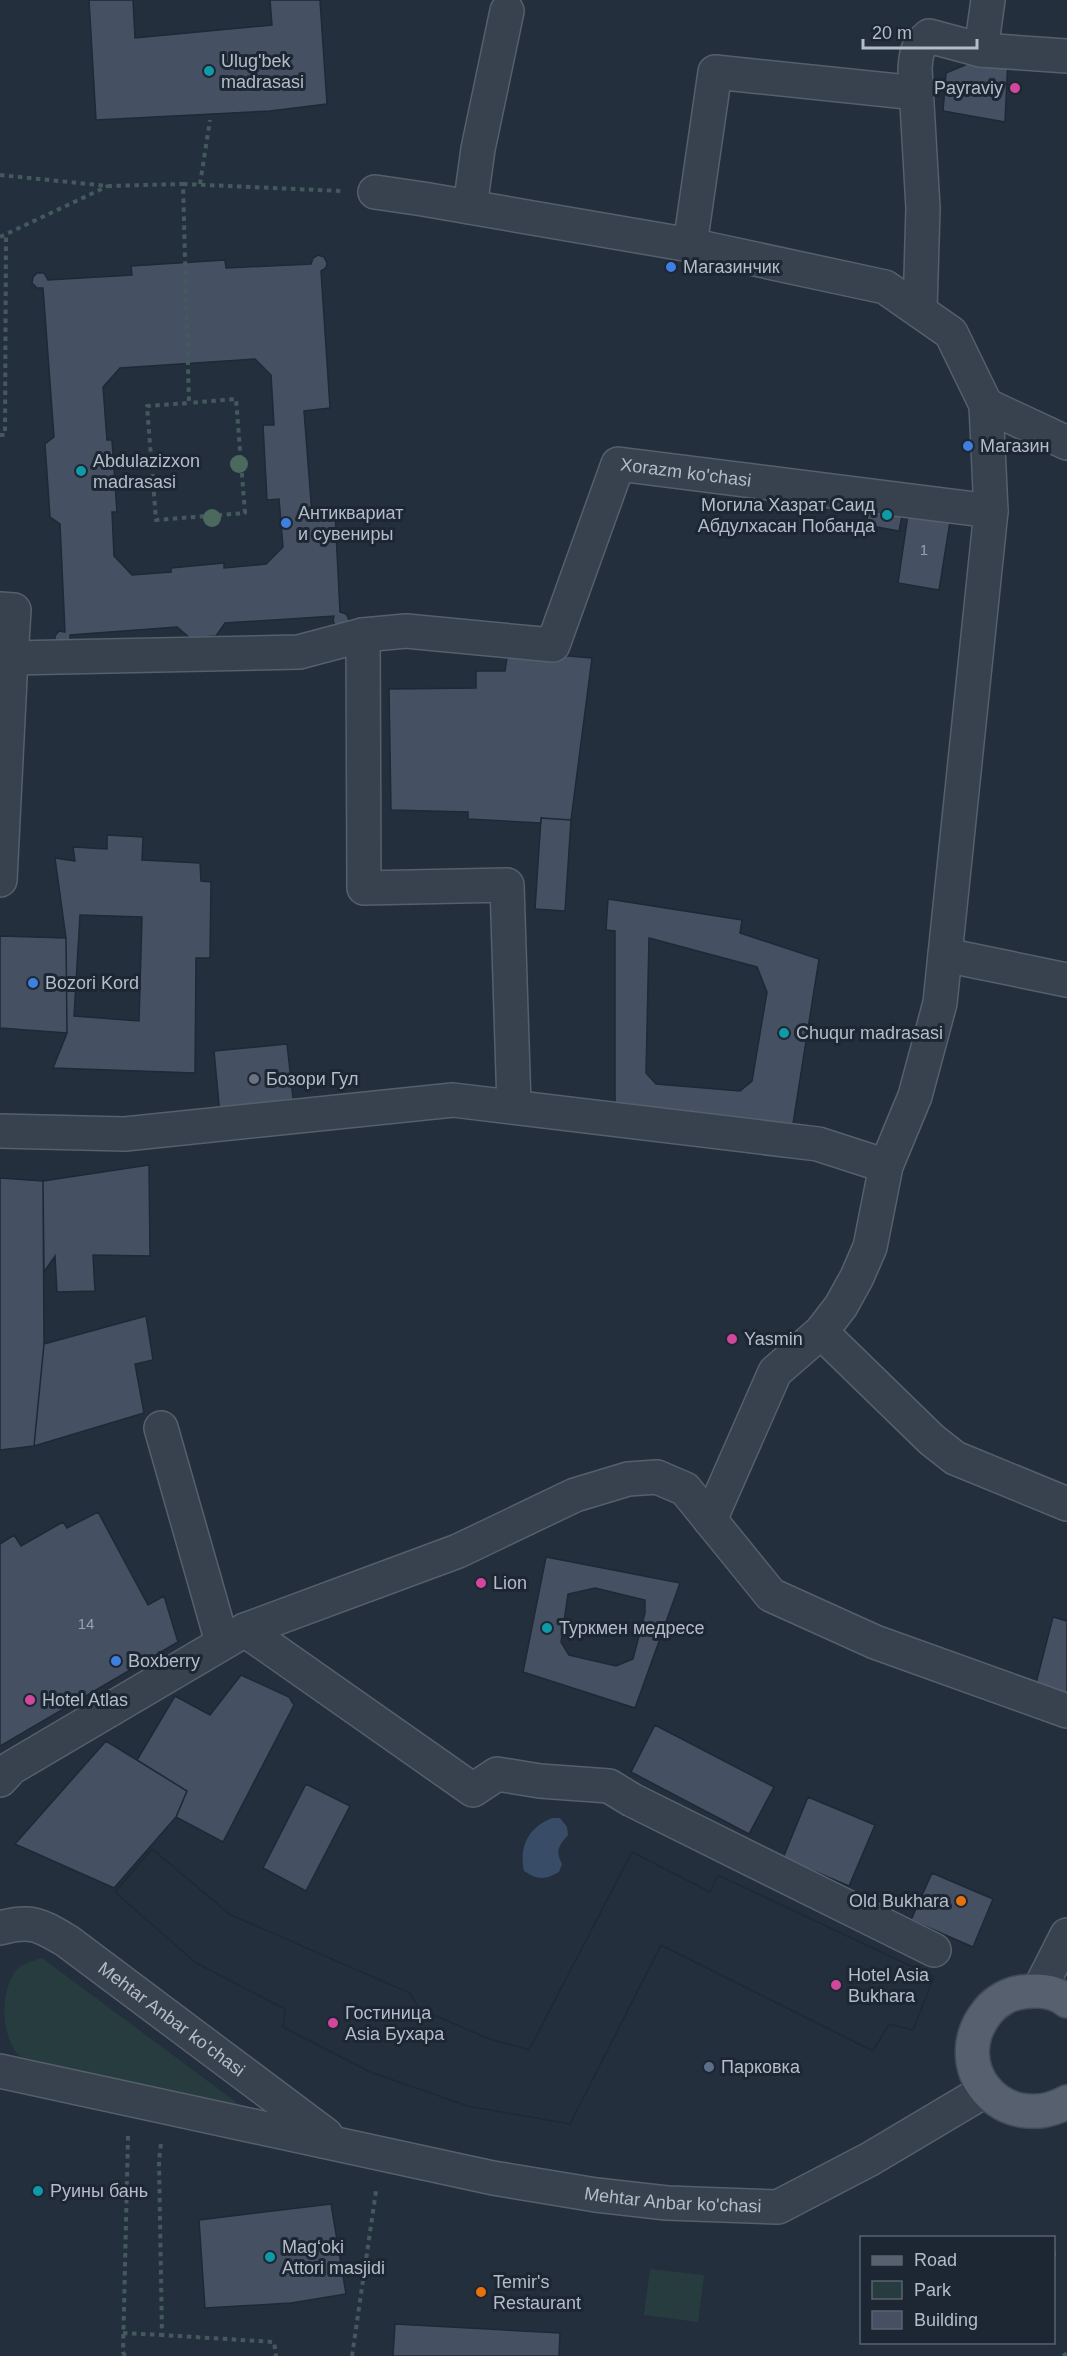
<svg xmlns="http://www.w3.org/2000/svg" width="1067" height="2356" font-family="Helvetica,sans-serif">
  <rect width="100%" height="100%" fill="#242f3e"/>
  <path fill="#263c3f" d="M42,1958L240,2105L223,2109L19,2056C0,2033 0,1993 16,1970C23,1963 34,1961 42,1958Z
    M650,2269L704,2275L698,2322L644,2315Z"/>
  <path fill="#394c67" d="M552,1818H560L567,1827L568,1835C559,1846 555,1850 562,1864L559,1872C545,1880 538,1880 524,1871C519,1846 528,1828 552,1818Z"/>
  <path fill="#455162" stroke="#1f2835" stroke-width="1.5" fill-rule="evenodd" d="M89,0H133L135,38L272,25L270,0H320L327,104L270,111L96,120Z
    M1008,58L1005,122L943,111L946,73L977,60Z
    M318,255L324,257L327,263L326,268L321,271L330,408L304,411L312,514L335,513L340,612L346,614L349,619L347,625L336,627L333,621L334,616L225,623L216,636L190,638L177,627L70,635V643L55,642V636L59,631L65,632L60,524L50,517L45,444L54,437L43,288H37L32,283L33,277L37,273H44L48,280L132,275L131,266L225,260L226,268L311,264L313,258ZM255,359L271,375L274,425H263L267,500L279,499L283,547L266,564L224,568V563L171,568V572L132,575L114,556L112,512H117L112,440H107L103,387L120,368Z
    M870,504L903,511L899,531L866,525Z
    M909,508L951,515L939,590L898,583Z
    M508,651L592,658L571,820L541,818V823L468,819V812L391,810L389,689L476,688V671H505Z
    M541,818L571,820L565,911L535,909Z
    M107,835L143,837L142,860L200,863L201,881L211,882L210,958H196L195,1073L53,1068L67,1033L66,938L55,858L75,861L73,847L107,849ZM80,915L142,917L139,1021L74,1016Z
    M608,899L742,920L740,933L819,959L789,1149L615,1119V931L606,930ZM649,938L757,967L767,992L752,1081L740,1091L656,1084L646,1073Z
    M0,936L66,938L67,1033L0,1028Z
    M287,1044L294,1107L220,1115L214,1051Z
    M149,1165L150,1256L93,1255L95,1291L57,1292L55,1256L44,1272L43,1181Z
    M0,1178L43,1181L44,1344L34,1446L0,1450Z
    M146,1316L153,1360L135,1364L144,1413L34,1446L44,1344Z
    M98,1512L148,1605L164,1596L178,1642L0,1746V1544L14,1535L21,1546L63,1522L67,1528Z
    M546,1557L680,1583L635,1708L523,1672ZM595,1588L645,1600V1613L633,1659L616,1666L569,1655L561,1642L568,1594Z
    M1053,1617L1067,1621V1703L1033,1695Z
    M241,1675L289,1697L294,1705L223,1842L176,1817L187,1791L137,1760L175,1696L210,1715Z
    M655,1725L774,1787L749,1834L631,1772Z
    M106,1741L187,1791L176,1817L114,1888L15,1844Z
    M306,1784L350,1806L306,1891L263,1868Z
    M808,1797L875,1825L849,1886L783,1858Z
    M152,1849L231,1915L410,1993L419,2009L490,2039L529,2050L632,1852L710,1892L718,1875L934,1977L913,2030L889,2024L873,2051L661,1945L570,2124L468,2106L370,2072L283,2027L285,2009L196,1963L115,1892Z
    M152,1849L231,1915L410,1993L419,2009L490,2039L529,2050L632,1852L710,1892L718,1875L934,1977L913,2030L889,2024L873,2051L661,1945L570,2124L468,2106L370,2072L283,2027L285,2009L196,1963L115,1892Z
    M932,1873L993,1899L973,1947L911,1920Z
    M331,2204L346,2294L291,2303L205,2308L199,2220Z
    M395,2324L560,2333L559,2356H393Z"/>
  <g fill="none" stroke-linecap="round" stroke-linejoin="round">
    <defs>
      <g id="minor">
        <path d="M981,50L988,0"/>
        <path d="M375,192L423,199L690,245L885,287L951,333L986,405L1067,443"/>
        <path d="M470,207L478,149L507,11"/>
        <path d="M690,245L715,72L917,93"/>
        <path d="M920,310L923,208L915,69C916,54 917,46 929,36L981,50L1067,56"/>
        <path id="s1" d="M0,609L14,610L11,658L299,652L363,635L406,631L553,645L618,464L991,511"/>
        <path d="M363,635L364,888L507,885L514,1106"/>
        <path d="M0,880L11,658"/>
        <path d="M945,955L1067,980"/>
        <path d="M0,1131L125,1134L453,1100L818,1144L886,1166"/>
        <path d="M821,1332L932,1440L955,1458L1067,1504"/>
        <path d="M161,1428L222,1642"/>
        <path d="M710,1520L775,1372L821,1332L841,1306L857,1277L870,1247L886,1166L915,1096L940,1003L991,511L986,405"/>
        <path d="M245,1630L473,1790L497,1774L540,1781L609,1786L632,1800L934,1950"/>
        <path d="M0,1780L11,1768L245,1630L458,1551L575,1495L628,1479L657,1477L685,1489L771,1595L875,1642L1067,1711"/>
        <path id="s2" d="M0,1928C31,1919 40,1925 67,1941L326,2135"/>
        <path d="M1039,1990L1067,1935"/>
        <path id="s3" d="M0,2071L493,2178L596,2195L667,2203L778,2207L870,2159L986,2090"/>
      </g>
      <path id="major" d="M1067,2001C1055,1991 1038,1990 1023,1992C1010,1993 996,2001 988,2011C943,2066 1003,2137 1067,2102"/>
    </defs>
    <use href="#minor" stroke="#565f6c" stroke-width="36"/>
    <use href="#major" stroke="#414a57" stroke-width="36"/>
    <path stroke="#44595c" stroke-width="4" stroke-dasharray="4.5 4.5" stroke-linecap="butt" d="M0,175L108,186L183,184L189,403L147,406L156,520L245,513L236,399L189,403
      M183,184L341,191
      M200,184L210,120
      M0,237L108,186
      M0,435H5L6,235
      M161,2144L159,2160L162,2335L274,2342L276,2356
      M1054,2256V2252
      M123,2333L162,2335
      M125,2356L123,2352L128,2136
      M352,2356L376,2191
      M1063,2356L1067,2353"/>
    <use href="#minor" stroke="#38414e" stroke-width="33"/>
    <use href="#major" stroke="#56606e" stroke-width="33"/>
  </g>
  <g fill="#4b6a5d">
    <circle cx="239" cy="464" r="9"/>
    <circle cx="212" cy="518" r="9"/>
  </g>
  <g fill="#0f9aa8" stroke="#1d2633" stroke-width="2">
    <circle cx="209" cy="71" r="6"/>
    <circle cx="81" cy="471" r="6"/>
    <circle cx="887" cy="515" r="6"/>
    <circle cx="784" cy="1033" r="6"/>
    <circle cx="547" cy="1628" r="6"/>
    <circle cx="38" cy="2191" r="6"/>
    <circle cx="270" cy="2257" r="6"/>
  </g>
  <g fill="#d1479c" stroke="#1d2633" stroke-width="2">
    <circle cx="1015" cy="88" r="6"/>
    <circle cx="732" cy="1339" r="6"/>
    <circle cx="481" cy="1583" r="6"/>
    <circle cx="30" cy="1700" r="6"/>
    <circle cx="836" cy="1985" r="6"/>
    <circle cx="333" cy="2023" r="6"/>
  </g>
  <g fill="#3f7fe0" stroke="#1d2633" stroke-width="2">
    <circle cx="671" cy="267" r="6"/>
    <circle cx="968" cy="446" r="6"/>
    <circle cx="286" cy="523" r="6"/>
    <circle cx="33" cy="983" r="6"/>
    <circle cx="116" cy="1661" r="6"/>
  </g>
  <circle fill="#6b7280" stroke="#1d2633" stroke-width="2" cx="254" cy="1079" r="6"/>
  <g fill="#e8710a" stroke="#1d2633" stroke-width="2">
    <circle cx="961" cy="1901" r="6"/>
    <circle cx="481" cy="2292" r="6"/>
  </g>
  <circle fill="#5c6f8a" stroke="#1d2633" stroke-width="2" cx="709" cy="2067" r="6"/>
  <g text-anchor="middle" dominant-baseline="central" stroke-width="6" stroke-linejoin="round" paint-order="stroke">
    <g font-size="15" fill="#98a1af">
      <text x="924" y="549">1</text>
      <text x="86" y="1623">14</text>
    </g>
    <g font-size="18" fill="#b4bcc9" stroke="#1d2633" text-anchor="start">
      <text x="221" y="61">Ulug'bek<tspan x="221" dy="21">madrasasi</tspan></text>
      <text x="1003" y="88" text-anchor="end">Payraviy</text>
      <text x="683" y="267">Магазинчик</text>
      <text x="980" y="446">Магазин</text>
      <text x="93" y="461">Abdulazizxon<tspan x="93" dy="21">madrasasi</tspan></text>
      <text x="875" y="505" text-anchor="end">Могила Хазрат Саид<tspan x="875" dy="21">Абдулхасан Побанда</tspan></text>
      <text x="298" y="513">Антиквариат<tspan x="298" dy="21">и сувениры</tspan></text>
      <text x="45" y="983">Bozori Kord</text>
      <text x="796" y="1033">Chuqur madrasasi</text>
      <text x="266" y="1079">Бозори Гул</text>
      <text x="744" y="1339">Yasmin</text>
      <text x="493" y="1583">Lion</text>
      <text x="559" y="1628">Туркмен медресе</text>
      <text x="128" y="1661">Boxberry</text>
      <text x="42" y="1700">Hotel Atlas</text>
      <text x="949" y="1901" text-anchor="end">Old Bukhara</text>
      <text x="848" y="1975">Hotel Asia<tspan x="848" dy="21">Bukhara</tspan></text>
      <text x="345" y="2013">Гостиница<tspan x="345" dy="21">Asia Бухара</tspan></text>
      <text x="721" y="2067">Парковка</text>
      <text x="50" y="2191">Руины бань</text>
      <text x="282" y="2247">Magʻoki<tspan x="282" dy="21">Attori masjidi</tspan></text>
      <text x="493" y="2282">Temir's<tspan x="493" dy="21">Restaurant</tspan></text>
    </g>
    <g font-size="18" fill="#b4bcc9" stroke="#1d2633">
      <text stroke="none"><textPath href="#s1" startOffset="868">Xorazm ko'chasi</textPath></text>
      <text stroke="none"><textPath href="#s2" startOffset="202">Mehtar Anbar ko'chasi</textPath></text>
      <text stroke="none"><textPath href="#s3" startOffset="686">Mehtar Anbar ko'chasi</textPath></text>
    </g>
  </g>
  <rect x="860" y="2236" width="195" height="108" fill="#1d2633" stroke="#59626f" stroke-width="1.5"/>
  <rect x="872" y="2256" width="30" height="9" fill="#56606e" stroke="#59626f" stroke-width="1.5"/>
  <text x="914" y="2266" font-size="18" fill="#b4bcc9">Road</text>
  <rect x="872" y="2281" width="30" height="18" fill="#263c3f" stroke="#59626f" stroke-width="1.5"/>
  <text x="914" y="2296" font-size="18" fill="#b4bcc9">Park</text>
  <rect x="872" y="2311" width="30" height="18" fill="#455162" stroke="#59626f" stroke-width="1.5"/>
  <text x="914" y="2326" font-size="18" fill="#b4bcc9">Building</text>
  <path d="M863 39v9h114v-9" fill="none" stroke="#b4bcc9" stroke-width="3"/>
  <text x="872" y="39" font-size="18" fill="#b4bcc9" stroke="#1d2633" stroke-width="4.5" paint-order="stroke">20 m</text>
</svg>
